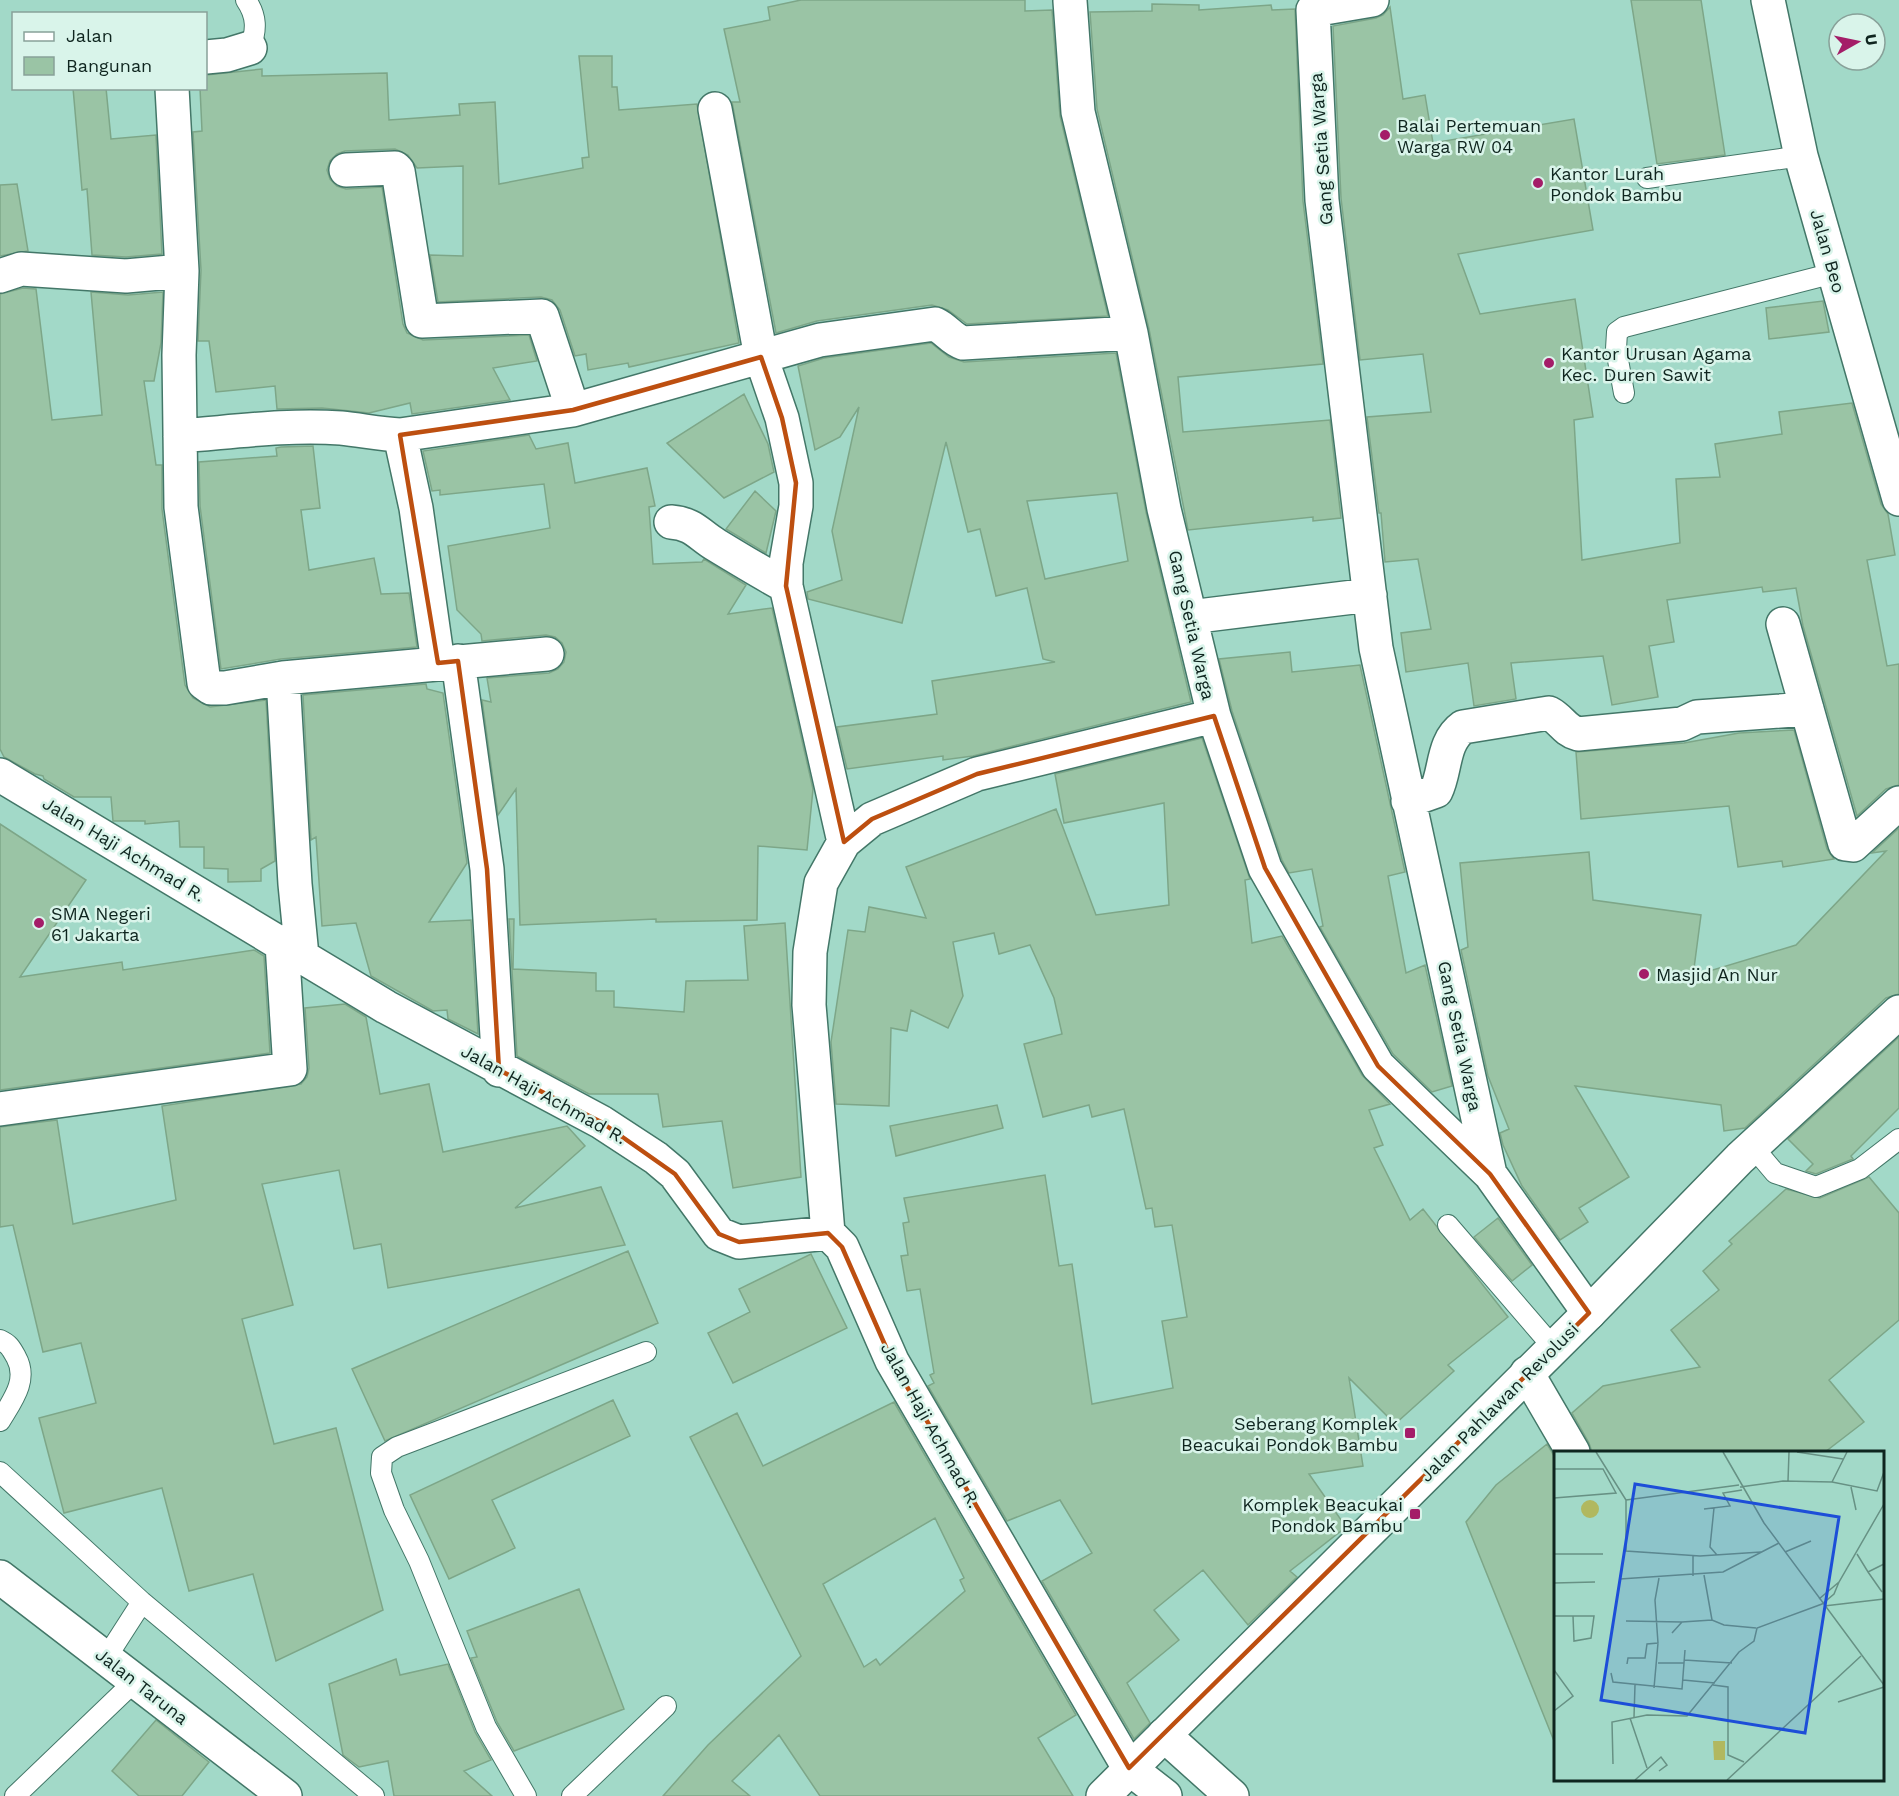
<svg xmlns="http://www.w3.org/2000/svg" width="1899" height="1796" font-family="'Work Sans',sans-serif">
  <rect width="100%" height="100%" fill="#a2d9c8"/>
  <path fill="#9ac4a5" stroke="#7da688" stroke-width="1.5" fill-rule="evenodd" d="M801,0H1025V11L1052,10L1060,116L1108,316L967,324L948,310L932,305L817,321L776,333L732,102H740L724,29L770,20L768,7Z
    M1631,0H1701L1725,155L1657,164Z
    M1152,4L1199,5V10L1271,5L1272,10L1295,9L1303,201L1323,364L1178,377L1183,432L1330,420L1341,518L1313,521V517L1188,530L1149,329L1097,109L1090,12L1152,11Z
    M1390,7L1403,99L1425,95L1433,143L1574,119L1593,230L1458,254L1480,314L1575,299L1593,417L1574,420L1582,560L1680,543L1676,479L1720,477L1715,444L1782,434L1779,412L1852,403L1881,504L1888,514L1895,555L1867,560L1887,666L1899,664V785L1886,789L1857,816L1803,626L1796,588L1763,592L1762,587L1667,600L1674,642L1649,646L1658,697L1612,705L1603,656L1511,663L1516,699L1474,706L1468,663L1406,672L1401,633L1431,629L1418,559L1385,562L1381,513H1379L1367,417L1431,412L1423,354L1360,360L1341,198L1333,26L1376,18L1383,15Z
    M579,56H612V87H617L619,110L697,104L739,343L629,367L628,363L588,370L586,354L575,356L560,310L552,300L541,297L438,302L430,255L463,256V166L417,168L408,155L395,149L345,151L337,154L330,161L327,170L330,179L337,186L346,189L382,187L403,324L407,333L423,340L529,335L537,361L493,368L510,400L412,414L410,403L369,413L322,408L277,409L275,386L216,392L209,341H198L201,270L193,132L202,131L200,88H206V75L262,69V76L387,73L389,120L460,115L459,104L495,102L499,184L583,168L582,158L589,157Z
    M73,88H106L111,139L156,135L162,254L126,257L92,255L87,189L82,190Z
    M17,184L28,251L0,256V185Z
    M23,288L36,289L52,420L102,415L91,292L128,295L163,292L161,343L154,381H144L156,465H162V509L185,685L193,698L210,707L266,700L275,861L261,869V881L228,882V869L204,868V847H180L179,821L145,824V821H113L111,797H74L44,779L43,776L35,774L4,757L0,749V294Z
    M1823,301L1829,332L1769,339L1766,308Z
    M931,343L949,357L964,362L1116,353L1146,512L1191,702L973,756L943,760V756L847,769L837,727L937,714L932,681L1055,662L1043,659L1027,588L996,596L980,529L968,532L946,442L902,623L808,599L807,592L842,580L832,531L859,407L840,437L815,450L798,366L824,358ZM1117,493L1128,561L1045,579L1027,501Z
    M744,394L768,444L774,472L724,498L667,443Z
    M529,435L536,449L568,443L575,483L647,468L655,506L649,507L653,564L702,562L704,559L746,585L728,614L772,608L813,789L807,850L758,846L757,920L656,922V919L520,925L516,789L498,815L482,700L491,702L487,678L549,673L558,669L564,662L566,652L562,643L555,637L546,635L482,641L481,634L457,610L448,546L550,528L544,484L440,495V490L432,491L423,451Z
    M313,446L320,508L301,510L309,570L374,558L381,594L409,593L417,647L281,659L221,669L200,506L199,462L277,456L276,448L281,447Z
    M755,491L776,511L766,553L726,529Z
    M1290,652L1292,672L1360,665L1405,872L1388,876L1406,973L1425,965L1452,1086L1432,1092L1393,1054L1320,927L1323,926L1312,869L1289,873L1282,860L1232,711L1219,659Z
    M426,684L427,689L443,693L467,863L429,922L471,920L478,1034L448,1019L447,1010L433,1011L371,976L356,923L322,926L316,837L311,840L303,695Z
    M1794,730L1827,849L1834,859L1783,867L1782,861L1738,867L1729,806L1581,819L1576,752L1684,743L1739,733Z
    M1202,738L1250,879L1245,880L1252,943L1282,936L1362,1075L1390,1104L1369,1110L1383,1145L1374,1148L1410,1220L1423,1209L1508,1317L1448,1365L1454,1371L1395,1424L1349,1378L1363,1466L1309,1474L1346,1527L1290,1571L1297,1577L1248,1625L1203,1570L1154,1610L1179,1640L1127,1683L1150,1723L1134,1739L1042,1581L1092,1553L1060,1500L1007,1521L928,1386L934,1383L930,1375L934,1373L920,1289L907,1291L901,1256L908,1255L903,1223L909,1222L904,1198L1045,1175L1059,1266L1072,1264L1092,1404L1173,1388L1162,1321L1187,1317L1172,1225L1155,1227L1152,1208L1146,1209L1124,1109L1092,1117L1089,1105L1043,1117L1024,1044L1062,1034L1054,998L1030,945L999,954L994,933L953,942L963,996L948,1028L911,1010L907,1031L891,1028L889,1106L836,1104L831,1042L848,930L865,932L869,907L926,918L906,867L1056,809L1096,915L1169,905L1164,803L1064,823L1055,774Z
    M0,824L86,880L20,977L122,962L123,970L254,950L264,956L270,1053L0,1090Z
    M1899,828V994L1886,998L1745,1128L1724,1131L1721,1105L1575,1086L1629,1177L1579,1208L1588,1222L1560,1240L1522,1186L1503,1145L1500,1133L1509,1129L1488,1076L1461,950L1468,947L1460,863L1589,852L1593,900L1701,915L1693,976L1796,945L1886,851L1872,853Z
    M509,919H514L513,969L596,973V991H614V1007L684,1012L686,981L748,980L744,926L785,923L801,1177L733,1188L722,1121L663,1127L658,1094H589L517,1056Z
    M345,1004L366,1017L380,1094L429,1084L443,1152L567,1126L585,1146L515,1208L601,1187L625,1245L388,1288L381,1244L354,1249L339,1170L262,1184L293,1305L242,1319L274,1444L336,1428L383,1610L276,1661L253,1574L189,1591L162,1488L64,1513L39,1418L96,1403L81,1343L43,1352L13,1225L0,1227V1127L57,1120L73,1224L176,1200L162,1106L301,1084L307,1077L309,1068L305,1008Z
    M1899,1037V1108L1851,1156L1853,1159L1816,1174L1806,1171L1813,1164L1788,1139Z
    M997,1105L1003,1128L896,1156L890,1126Z
    M1869,1177L1899,1213V1320L1829,1380L1864,1422L1825,1452H1592L1589,1443L1572,1413L1603,1386L1700,1367L1671,1330L1719,1290L1703,1271L1732,1244L1729,1241L1786,1189L1820,1198Z
    M1498,1218L1532,1265L1512,1281L1474,1237Z
    M628,1251L658,1323L385,1441L352,1369Z
    M811,1254L847,1328L733,1383L708,1333L750,1312L739,1289Z
    M613,1400L630,1436L492,1500L515,1548L449,1579L410,1495Z
    M894,1402L1076,1715L1038,1738L1073,1796H820L779,1735L732,1781L750,1796H663L708,1745L801,1656L690,1437L737,1413L763,1466ZM935,1518L964,1578L960,1580L965,1591L880,1665L876,1659L864,1667L823,1584Z
    M1547,1444L1556,1459L1554,1741L1466,1522L1496,1485Z
    M579,1589L624,1709L514,1751L497,1722L471,1658L477,1657L467,1631Z
    M396,1659L400,1675L448,1664L475,1732L491,1760L464,1771L492,1796H394L388,1761L359,1767L343,1755L329,1684Z
    M156,1720L209,1762L182,1796H139L112,1771Z"/>
  <g fill="none" stroke-linecap="round" stroke-linejoin="round">
    <defs>
      <path id="service" d="M246,0C257,16 257,30 250,48
        M1647,178L1801,156
        M1624,393L1616,349L1617,332L1624,327L1834,273
        M1753,1147L1775,1173L1816,1187L1860,1169L1899,1139
        M1448,1225L1553,1347
        M0,1340C9,1344 11,1348 16,1357C29,1380 12,1401 0,1421
        M0,1472L142,1602L374,1796
        M106,1658L142,1602
        M15,1796L135,1681
        M526,1796L486,1727L419,1561L394,1510L381,1473L382,1457L397,1447L646,1352
        M572,1796L666,1706"/>
      <path id="minor" d="M1372,0L1313,10L1322,200L1376,648L1490,1174
        M1768,0L1801,156L1899,499
        M1070,1L1078,112L1131,333L1164,509L1214,716L1265,868L1378,1066L1490,1174L1589,1313
        M206,57L227,55L250,48
        M172,88L182,271L179,355L181,507L204,683L211,688H225L283,678L547,654
        M715,109L761,357L782,418L796,483V506L786,563V586
        M346,170L395,168L398,171L422,321L542,316L573,410L820,340L935,324C946,329 951,339 963,343L1131,333
        M0,276L21,269L126,276L182,271
        M400,435L416,508L438,663
        M180,436C233,432 288,424 341,428C361,430 380,434 400,435L573,410
        M671,522C694,524 698,534 716,545C739,559 762,573 786,586L844,842
        M1190,617L1370,595
        M1783,624L1845,844L1853,845L1899,803
        M458,661L487,869L499,1070
        M283,678L295,884L302,956
        M0,775L386,1007L601,1122L656,1158L675,1174L719,1234L739,1242L828,1233L842,1247L892,1361L1129,1768L1165,1796
        M1408,801L1436,791C1446,771 1442,742 1463,727L1549,713C1561,719 1564,730 1578,734L1682,724L1697,717L1807,709
        M0,1109L290,1069L282,944
        M828,1233L809,1005L810,952L821,883L844,842L872,819L977,774L1214,716
        M1527,1373L1573,1452
        M0,1577L285,1796
        M1164,1735L1232,1796"/>
      <path id="secondary" d="M1103,1796L1589,1313L1740,1158L1899,1012"/>
    </defs>
    <use href="#service" stroke="#437768" stroke-width="22"/>
    <use href="#minor" stroke="#437768" stroke-width="36"/>
    <use href="#secondary" stroke="#437768" stroke-width="36"/>
    <use href="#service" stroke="#fff" stroke-width="20"/>
    <use href="#minor" stroke="#fff" stroke-width="33"/>
    <use href="#secondary" stroke="#fff" stroke-width="33"/>
  </g>
  <path fill="none" stroke="#bd4f10" stroke-width="4.5" stroke-linejoin="round" d="M761,357L782,418L796,483L786,586L844,842L872,819L977,774L1214,716L1265,868L1378,1066L1490,1174L1589,1313L1129,1768L892,1361L842,1247L828,1233L739,1242L719,1234L675,1174L601,1122L499,1070L487,869L458,661L438,663L400,435L573,410Z"/>
  <g fill="#a41d68" stroke="#d9f4ea" stroke-width="2">
    <circle cx="1385" cy="135" r="6"/>
    <circle cx="1538" cy="183" r="6"/>
    <circle cx="1549" cy="363" r="6"/>
    <circle cx="39" cy="923" r="6"/>
    <circle cx="1644" cy="974" r="6"/>
    <rect x="1404" y="1427" width="12" height="12" rx="3"/>
    <rect x="1409" y="1508" width="12" height="12" rx="3"/>
  </g>
  <g text-anchor="middle" dominant-baseline="central" stroke-width="5" stroke-linejoin="round" paint-order="stroke">
    <g font-size="18" fill="#0f251f" stroke="#d9f4ea" text-anchor="start">
      <text x="1397" y="125">Balai Pertemuan<tspan x="1397" dy="21">Warga RW 04</tspan></text>
      <text x="1550" y="173">Kantor Lurah<tspan x="1550" dy="21">Pondok Bambu</tspan></text>
      <text x="1561" y="353">Kantor Urusan Agama<tspan x="1561" dy="21">Kec. Duren Sawit</tspan></text>
      <text x="51" y="913">SMA Negeri<tspan x="51" dy="21">61 Jakarta</tspan></text>
      <text x="1656" y="974">Masjid An Nur</text>
      <text x="1398" y="1423" text-anchor="end">Seberang Komplek<tspan x="1398" dy="21">Beacukai Pondok Bambu</tspan></text>
      <text x="1403" y="1504" text-anchor="end">Komplek Beacukai<tspan x="1403" dy="21">Pondok Bambu</tspan></text>
    </g>
    <g font-size="18" fill="#0f251f" stroke="#d9f4ea">
      <text transform="translate(1321 149) rotate(-94)">Gang Setia Warga</text>
      <text transform="translate(1828 251) rotate(74)">Jalan Beo</text>
      <text transform="translate(1192 625) rotate(77)">Gang Setia Warga</text>
      <text transform="translate(124 849) rotate(31)">Jalan Haji Achmad R.</text>
      <text transform="translate(1460 1036) rotate(78)">Gang Setia Warga</text>
      <text transform="translate(544 1094) rotate(29)">Jalan Haji Achmad R.</text>
      <text transform="translate(1499 1402) rotate(-45)">Jalan Pahlawan Revolusi</text>
      <text transform="translate(931 1425) rotate(61)">Jalan Haji Achmad R.</text>
      <text transform="translate(142 1686) rotate(38)">Jalan Taruna</text>
    </g>
  </g>
  <g transform="translate(1554 1451)">
    <rect width="330" height="330" fill="#a2d9c8"/>
    <path d="M27 58a9 9 0 1 1 18 0a9 9 0 1 1-18 0ZM159,290H171V309H160Z" fill="#b1b85f"/>
    <path fill="none" stroke="#679184" stroke-width="1.5" d="M42,1L72,49V100L146,105L207,101M169,1L210,72L330,234M243,1L289,8M0,18H49L62,42L0,47M234,30L235,1M278,31L293,1M186,36L229,30L278,31L323,40L330,21M297,36L302,59M72,49L185,34M160,57L156,96L163,104M150,58L176,55L169,42L188,39M231,101L257,90M0,103H49M303,103L314,121L330,113M314,121L328,141M150,124L158,169M139,125V104M66,128L169,121L225,92M0,132L41,131M265,148L285,131L330,53M270,155L330,148M0,165H40L37,187L20,190L19,165M72,170L128,171M118,182L128,171L158,169L170,174L202,177M130,209L178,212M104,212H130M73,213L74,207H91L93,193L104,192L101,149L105,127M0,219L19,245L0,260M57,222L59,231L128,238L131,199M129,229L161,232M159,234L174,236V304L190,311M100,237L104,192M284,251L330,236M80,266L81,234M76,267L93,317M59,313L58,271L93,264L133,265L185,201L200,190L203,177L268,153L280,143L285,131M81,329L107,306L113,314L105,320M173,329L307,205"/>
    <path fill="#1d4ed8" fill-opacity="0.15" stroke="#1d4ed8" stroke-width="3" d="M81,33L285,66L251,282L47,249Z"/>
    <rect width="330" height="330" fill="none" stroke="#0f251f" stroke-width="3"/>
  </g>
  <rect x="12" y="12" width="195" height="78" fill="#d9f4ea" stroke="#88a199" stroke-width="1.5"/>
  <rect x="24" y="32" width="30" height="9" fill="#ffffff" stroke="#88a199" stroke-width="1.5"/>
  <text x="66" y="42" font-size="18" fill="#0f251f">Jalan</text>
  <rect x="24" y="57" width="30" height="18" fill="#9ac4a5" stroke="#88a199" stroke-width="1.5"/>
  <text x="66" y="72" font-size="18" fill="#0f251f">Bangunan</text>
  <g transform="translate(1857 42) rotate(81)"><circle r="28" fill="#d9f4ea" stroke="#88a199" stroke-width="1.5"/>
  <path d="M0-4.5L10 22L0 15L-10 22Z" fill="#a41d68"/>
  <text y="-9" font-size="16" font-weight="bold" text-anchor="middle" fill="#0f251f">U</text>
  </g>
</svg>
